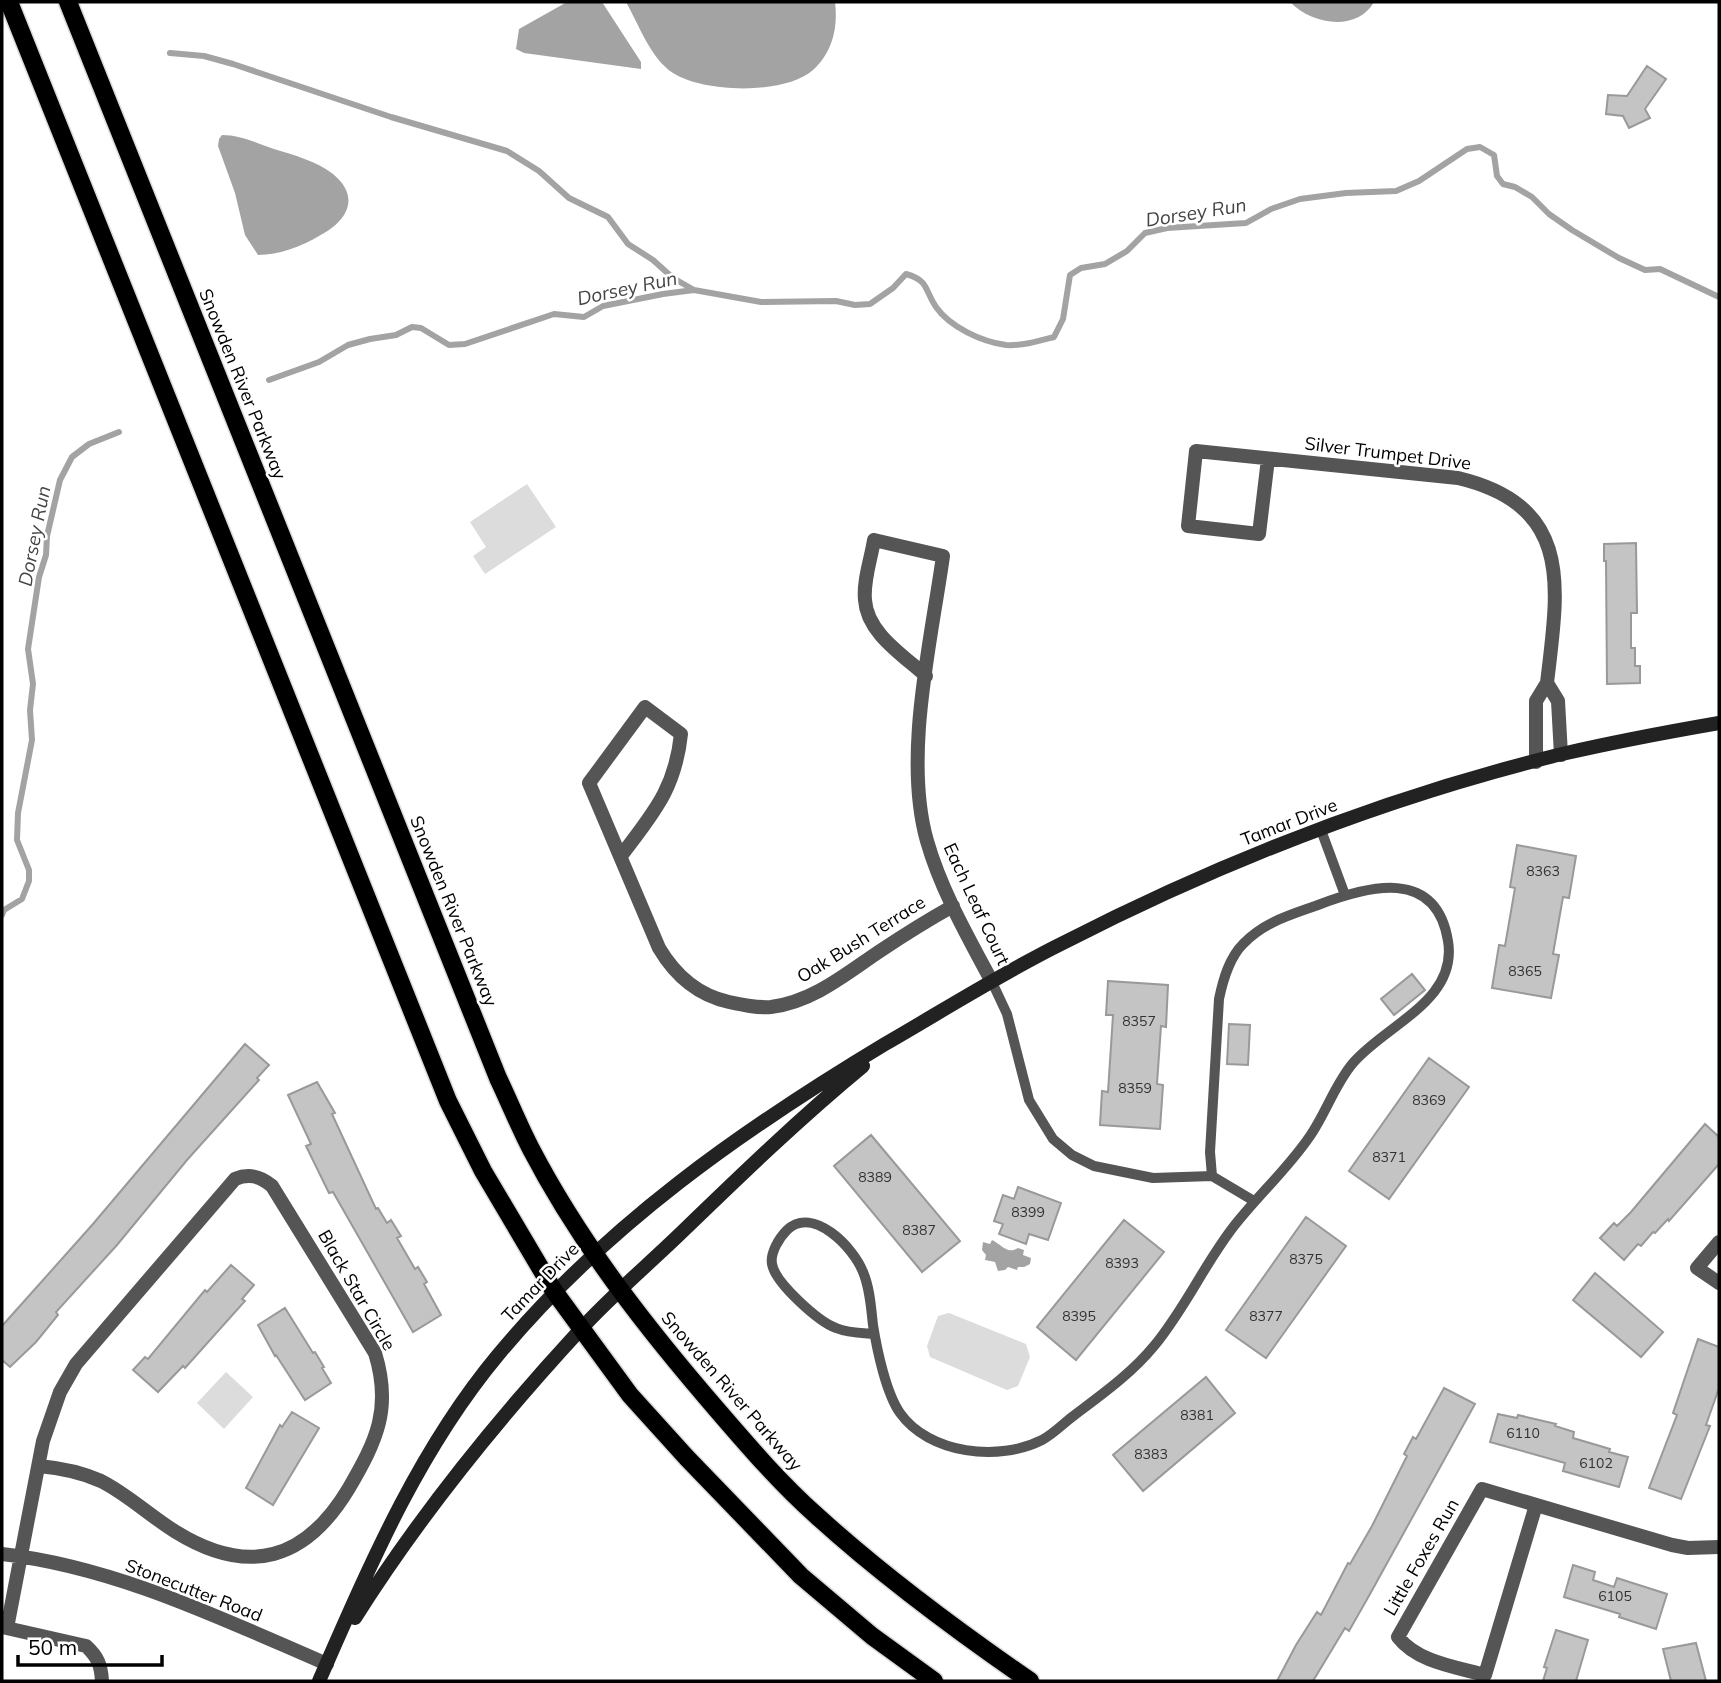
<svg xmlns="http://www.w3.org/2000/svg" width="1721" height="1683" font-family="Mulish,sans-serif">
  <rect width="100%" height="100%" fill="#fff"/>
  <path fill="#dcdcdc" d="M527,484L556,527L485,574L473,556L486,547L470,522Z
    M949,1313L1026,1344L1030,1357L1018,1386L1007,1390L930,1357L927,1346L938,1316Z
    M226,1372L253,1397L224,1429L197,1403Z"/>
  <path fill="#a3a3a3" d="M567,2H602L641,62V69L524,53L516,49L519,29Z
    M626,2H835C838,27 833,52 813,70C785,95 704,93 673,73C651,59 639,25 626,2Z
    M1290,2H1374C1357,32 1312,25 1290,2Z
    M222,135C240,135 257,143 274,149C293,155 317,161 333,174C362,198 346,222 319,236C302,246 279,255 258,255L245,235L235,193L218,146L219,139Z
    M992,1240C1001,1244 1007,1255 1018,1248L1024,1250L1023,1255L1031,1258L1030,1264L1024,1267H1018L1017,1270L1008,1267L1005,1270L998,1271L995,1262L985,1260L986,1255L982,1250L983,1242L990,1244Z"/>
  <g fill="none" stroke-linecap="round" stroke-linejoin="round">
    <path stroke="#a3a3a3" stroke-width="6" d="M170,53L204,56L233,64L391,117L507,151L539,171L569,198L608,217L628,244L653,260L673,278L694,290
      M269,380L319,362L348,345L370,339L396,335L412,327L421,328L449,345L465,344L554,314L584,317L603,306L663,294L694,290L761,302L836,301L855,305L870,304L893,288L906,274C930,281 924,290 936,307C950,327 982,342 1006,345C1022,346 1039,341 1054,337L1063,319L1070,275L1081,268L1105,264L1127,251L1145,233L1167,228L1246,223L1271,209L1300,199L1346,193L1396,191L1419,181L1467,149L1480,147L1494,155L1497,176L1503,184L1515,187L1532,197L1549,214L1572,230L1619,258L1645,270L1660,269L1719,297
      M2,915L4,910L22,899L29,881V870L17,840L18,813L32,740L30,710L33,684L28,649L39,577L46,555L47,536L60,480L72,457L89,444L119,432"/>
  </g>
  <path fill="#c4c4c4" stroke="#999" stroke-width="2" d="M1647,66L1666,79L1645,109L1650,118L1629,128L1623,116L1606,114L1608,95L1627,96Z
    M1636,543L1637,613H1631V648H1635V666H1640V683L1607,684L1606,561H1604V544Z
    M1517,845L1576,856L1569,898L1563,897L1553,954L1559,955L1551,998L1492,988L1499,945L1505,946L1515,888L1510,887Z
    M1412,974L1425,990L1394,1015L1381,999Z
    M1108,981L1168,985L1166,1027L1161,1026L1157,1084L1163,1085L1160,1129L1100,1125L1102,1091L1108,1092L1113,1015H1106Z
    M1229,1024L1250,1025L1248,1065L1227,1064Z
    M245,1044L269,1065L257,1078L259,1080L187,1160L117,1245L56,1312L58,1315L36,1342L10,1367L2,1360V1326L93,1224Z
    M1429,1058L1469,1087L1389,1199L1349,1171Z
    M317,1082L335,1113L332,1114L376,1209L378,1208L387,1223L391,1220L401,1236L397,1238L415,1269L418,1267L427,1282L424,1284L441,1315L413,1332L333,1192L329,1193L306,1146L311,1144L288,1095Z
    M1705,1124L1719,1137V1164L1669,1221L1668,1219L1655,1233L1653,1232L1641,1246L1638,1244L1624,1260L1600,1238L1614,1223L1617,1226L1631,1212Z
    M871,1135L960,1241L922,1272L834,1166Z
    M1018,1187L1061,1203L1048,1240L1029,1234L1026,1244L999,1234L1003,1224L994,1221L1003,1195L1014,1199Z
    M1306,1217L1346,1246L1266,1358L1226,1330Z
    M1124,1220L1164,1252L1076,1360L1037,1327Z
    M231,1265L254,1285L242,1299L245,1301L185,1368L183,1366L158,1392L133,1370L145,1357L148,1359L205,1290L207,1292Z
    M1595,1273L1663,1332L1641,1357L1573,1300Z
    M285,1308L313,1353L315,1352L324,1367L322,1368L331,1383L305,1400L276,1355L275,1356L258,1325Z
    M1698,1339L1719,1347V1388L1706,1425L1710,1426L1681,1499L1649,1488L1677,1415L1673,1413Z
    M1206,1377L1235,1413L1143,1491L1113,1455Z
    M1444,1388L1475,1404L1370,1594L1349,1631L1345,1628L1313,1681H1277L1296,1645L1317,1612L1321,1615L1348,1563L1350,1564L1372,1526L1407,1456L1404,1454L1413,1437L1416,1439Z
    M292,1412L319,1428L273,1505L246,1488L280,1425L282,1427Z
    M1498,1414L1517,1418L1518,1415L1556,1424L1555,1426L1574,1432L1573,1438L1610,1449L1609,1452L1628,1457L1619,1487L1563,1471L1565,1463L1490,1442Z
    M1573,1565L1595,1572L1593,1580L1614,1587L1617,1578L1667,1594L1656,1629L1619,1617L1620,1614L1564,1597Z
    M1556,1630L1588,1640L1576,1681H1543L1547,1668L1544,1667Z
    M1696,1643L1706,1681H1671L1663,1649Z"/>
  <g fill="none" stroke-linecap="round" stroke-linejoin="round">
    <defs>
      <path id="primary" d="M9,2L448,1101L483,1171L554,1291L630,1395L687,1458L801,1576L872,1636L934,1681
        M68,2L498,1078C509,1101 519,1126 531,1149C581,1245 649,1331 719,1412C750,1448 781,1484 817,1516C883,1576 956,1630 1030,1681"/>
    </defs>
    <use href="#primary" stroke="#dbdbdb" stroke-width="21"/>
    <path stroke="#555" stroke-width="10" d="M1321,830L1345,895
      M992,982L1007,1014L1029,1100L1053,1139L1072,1155L1094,1166L1153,1178L1212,1176L1254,1201
      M874,1334C862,1333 848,1333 836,1328C819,1322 775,1283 772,1264C770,1253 779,1238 787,1230C813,1205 854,1248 863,1272C870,1288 871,1308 873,1325C877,1350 886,1393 900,1413C929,1454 999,1462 1042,1440C1052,1435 1063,1424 1072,1417C1101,1395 1131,1374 1154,1346C1184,1310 1203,1267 1231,1230C1256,1197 1287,1170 1310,1136C1326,1113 1335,1084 1353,1063C1385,1025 1458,1001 1448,941C1436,867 1368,886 1318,905C1290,915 1264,922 1243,944C1229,958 1223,980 1219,999L1210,1152L1212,1176"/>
    <path stroke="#555" stroke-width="14" d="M1268,459L1259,534L1188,526L1196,451L1458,478C1575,506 1558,588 1547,683
      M926,676C903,655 867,633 865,600C863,581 871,559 874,540L943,556C931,642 903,757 927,841C941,890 968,937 992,982
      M1536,762V701L1547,683L1558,701L1561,755
      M621,856C653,813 675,790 681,734L645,707L589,783L659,948C675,975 697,995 729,1002C743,1005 757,1008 771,1007C813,1002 847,973 880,951C904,935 928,920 953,906
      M1719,1242L1697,1268L1719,1283
      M1536,1505L1485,1675C1456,1667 1417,1662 1398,1637L1482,1489L1672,1545L1688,1548L1719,1547
      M2,1554C116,1567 222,1619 327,1664
      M2,1627L86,1646C98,1657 101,1665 102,1681
      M7,1628L43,1441L60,1392L76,1364L235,1179C249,1173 260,1176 272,1186L375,1353C392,1408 377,1440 349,1488C306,1560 249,1577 176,1532C150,1516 127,1494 101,1481C81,1472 61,1468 39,1466"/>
    <path stroke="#222" stroke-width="14" d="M355,1618C420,1515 497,1420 580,1330C612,1295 649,1264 683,1231C742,1174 800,1118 863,1066
      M319,1681C369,1567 418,1451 498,1355C606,1225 742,1130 885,1044C944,1010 1002,973 1063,943C1221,862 1390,796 1562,754C1614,742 1667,732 1719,723"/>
    <use href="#primary" stroke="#000" stroke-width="18"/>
  </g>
  <g text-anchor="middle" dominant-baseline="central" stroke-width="5" stroke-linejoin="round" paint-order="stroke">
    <g font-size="14" fill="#313131">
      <text x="1543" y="871">8363</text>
      <text x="1525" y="971">8365</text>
      <text x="1139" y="1021">8357</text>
      <text x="1135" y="1088">8359</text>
      <text x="1429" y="1100">8369</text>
      <text x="1389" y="1157">8371</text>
      <text x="875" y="1177">8389</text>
      <text x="1028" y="1212">8399</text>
      <text x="919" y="1230">8387</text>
      <text x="1306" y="1259">8375</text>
      <text x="1122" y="1263">8393</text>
      <text x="1079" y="1316">8395</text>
      <text x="1266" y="1316">8377</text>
      <text x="1197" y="1415">8381</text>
      <text x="1523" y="1433">6110</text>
      <text x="1151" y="1454">8383</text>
      <text x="1596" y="1463">6102</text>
      <text x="1615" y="1596">6105</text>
    </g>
    <g font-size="18" fill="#000" stroke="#fff">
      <text transform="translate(243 384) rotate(68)">Snowden River Parkway</text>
      <text transform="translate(1388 453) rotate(7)">Silver Trumpet Drive</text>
      <text transform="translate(1289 822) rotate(-21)">Tamar Drive</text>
      <text transform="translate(977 904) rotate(65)">Each Leaf Court</text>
      <text transform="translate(454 911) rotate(68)">Snowden River Parkway</text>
      <text transform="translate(861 939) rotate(-32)">Oak Bush Terrace</text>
      <text transform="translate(540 1282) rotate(-46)">Tamar Drive</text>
      <text transform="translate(357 1290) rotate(60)">Black Star Circle</text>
      <text transform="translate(732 1391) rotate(49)">Snowden River Parkway</text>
      <text transform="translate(1421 1557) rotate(-60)">Little Foxes Run</text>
      <text transform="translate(194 1590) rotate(21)">Stonecutter Road</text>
    </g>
    <g font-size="19" font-style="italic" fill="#444" stroke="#fff">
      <text transform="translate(1196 212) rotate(-9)">Dorsey Run</text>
      <text transform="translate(627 288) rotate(-12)">Dorsey Run</text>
      <text transform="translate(34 536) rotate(-79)">Dorsey Run</text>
    </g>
  </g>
  <rect width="1721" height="1683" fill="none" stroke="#000000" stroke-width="7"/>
  <path d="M18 1655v10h144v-10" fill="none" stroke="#000000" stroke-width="3.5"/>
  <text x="28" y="1655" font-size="21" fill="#000000" stroke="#ffffff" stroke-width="5" paint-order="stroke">50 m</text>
</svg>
